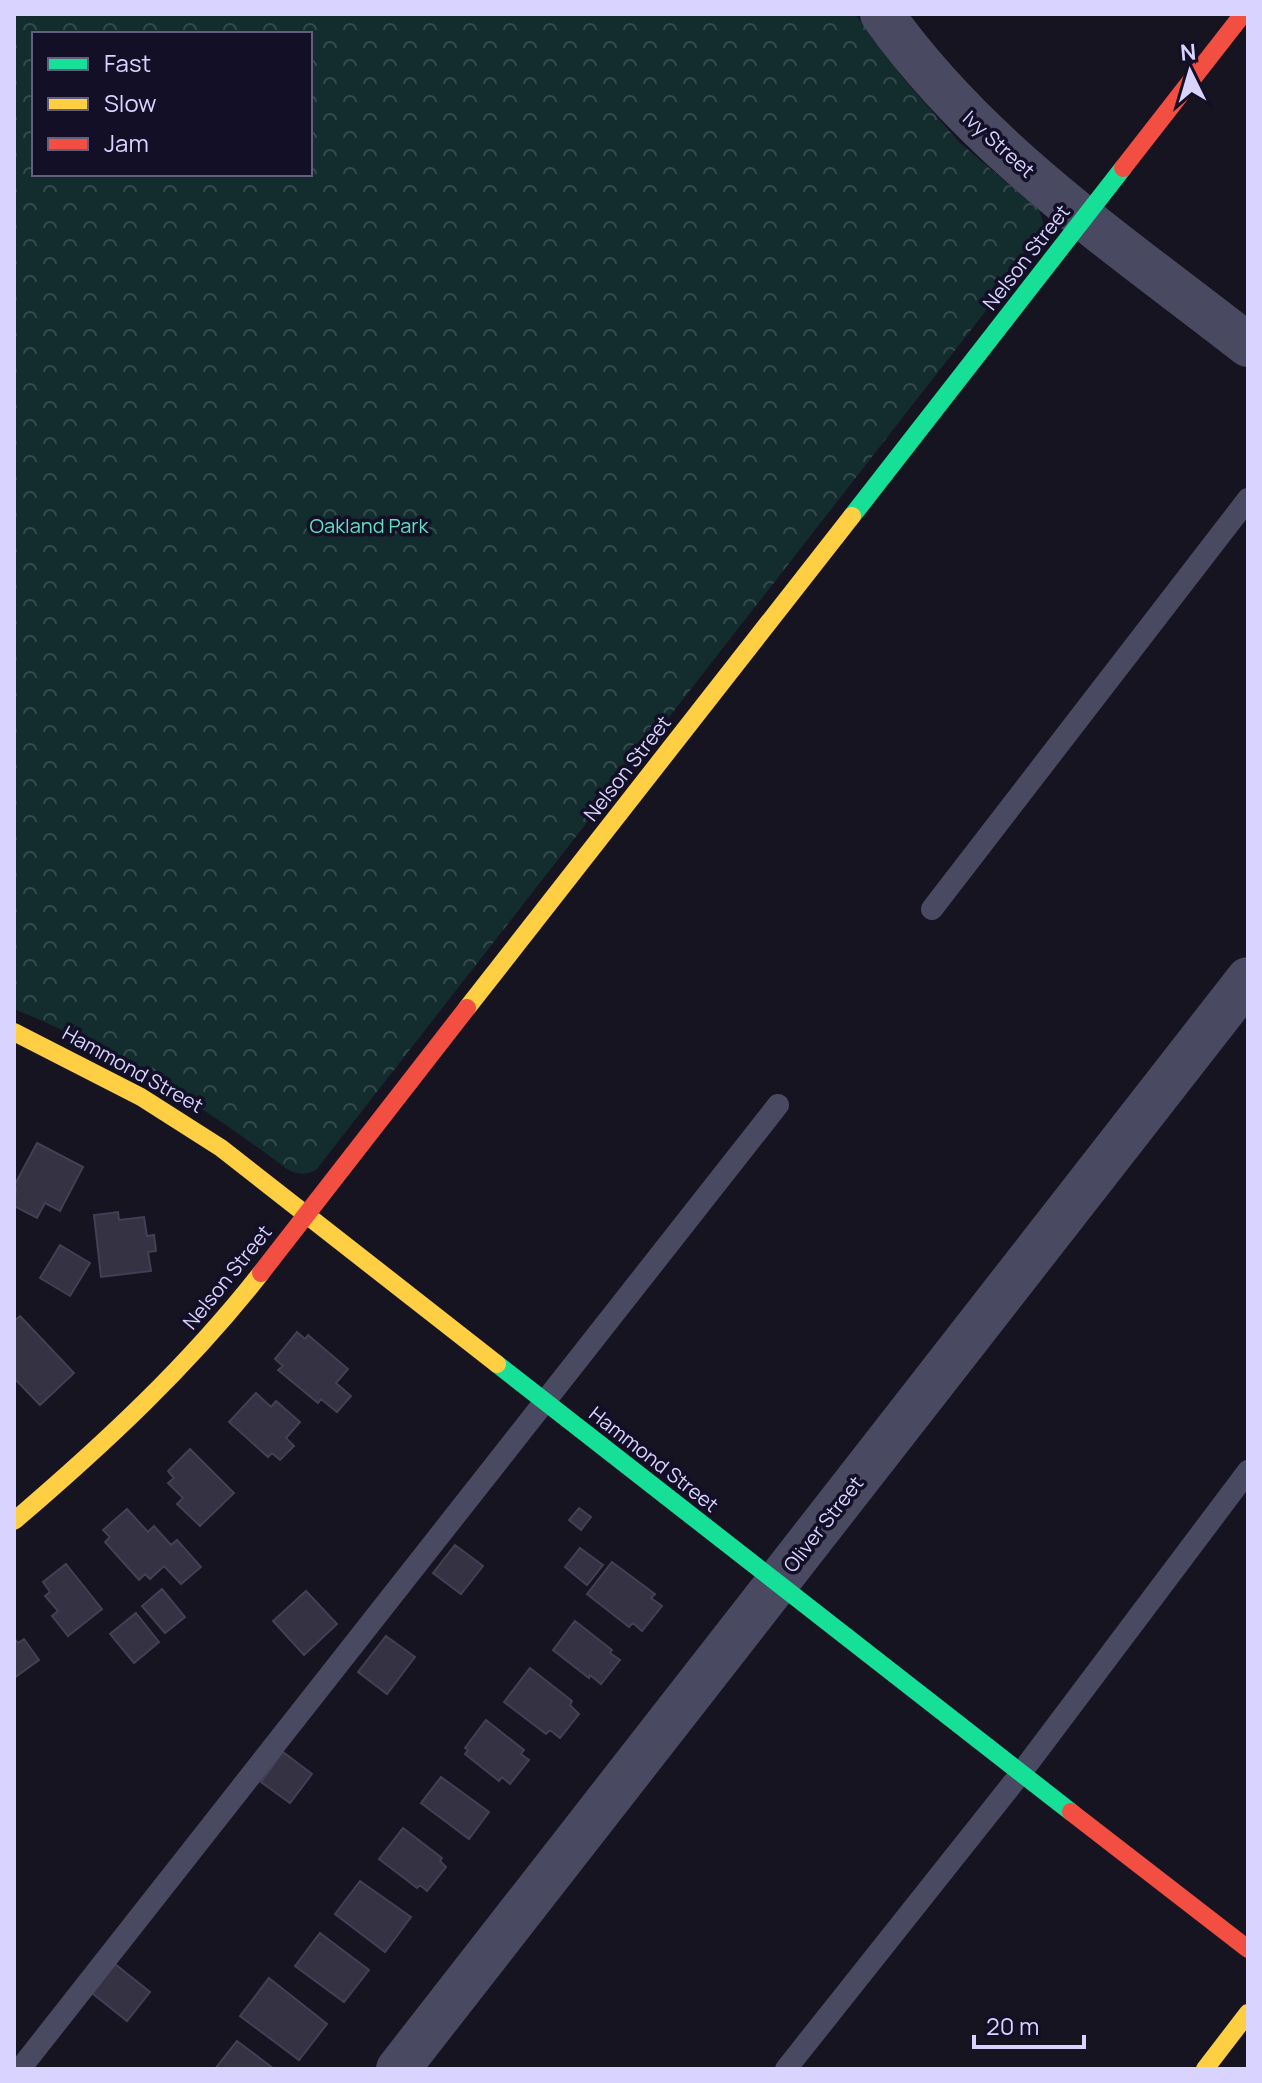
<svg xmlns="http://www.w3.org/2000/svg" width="1262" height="2083" font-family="Manrope,sans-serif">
  <defs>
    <pattern id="park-crowns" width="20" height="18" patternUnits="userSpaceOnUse" patternTransform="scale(2)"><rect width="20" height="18" fill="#132c2d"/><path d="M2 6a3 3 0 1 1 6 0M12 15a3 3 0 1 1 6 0" fill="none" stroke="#354a4c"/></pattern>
  </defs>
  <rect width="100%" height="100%" fill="#161421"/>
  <path fill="url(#park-crowns)" fill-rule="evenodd" d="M14,14H855L903,78L959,142L1039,210L1044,225L1041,240L316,1170C305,1175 298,1175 287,1169C202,1105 113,1049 14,1009ZM34,34H310V174H34Z"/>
  <path fill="#343243" stroke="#433f54" stroke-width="2" d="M37,1143L83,1167L60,1211L45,1203L37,1218L14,1206L16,1188L14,1186Z
    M118,1212L119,1220L144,1217L147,1236L154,1235L156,1251L148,1252L151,1271L101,1277L94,1215Z
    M60,1245L90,1263L70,1296L40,1278Z
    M20,1316L74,1373L40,1405L14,1378V1321Z
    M297,1332L305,1339L308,1335L348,1369L336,1383L351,1396L337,1412L321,1399L318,1403L278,1370L283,1366L275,1359Z
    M256,1393L271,1407L276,1401L300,1422L286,1438L294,1446L280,1460L272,1453L268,1457L229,1422Z
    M190,1449L234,1493L200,1526L177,1504L183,1498L168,1483L174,1478L168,1471Z
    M579,1508L591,1517L581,1530L569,1520Z
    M127,1509L148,1532L154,1526L171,1545L177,1540L201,1567L181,1584L164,1566L150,1579L145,1574L139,1580L105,1542L110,1537L103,1530Z
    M455,1545L483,1566L461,1594L433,1573Z
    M580,1548L603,1565L587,1585L565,1567Z
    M612,1562L655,1594L651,1598L662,1606L642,1631L633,1623L629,1627L587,1594Z
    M66,1564L102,1609L68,1636L52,1616L58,1611L45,1596L50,1592L43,1582Z
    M162,1589L185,1617L165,1633L142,1606Z
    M306,1591L337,1624L304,1655L273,1621Z
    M136,1613L159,1642L134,1663L110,1634Z
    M575,1621L612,1650L610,1653L620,1660L601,1684L590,1675L589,1678L553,1650Z
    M386,1636L415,1657L387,1694L358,1672Z
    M14,1638L18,1643L24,1639L39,1660L14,1678Z
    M530,1668L572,1701L570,1705L579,1714L560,1738L550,1730L546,1734L504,1702Z
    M486,1720L524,1750L521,1754L529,1760L510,1784L502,1777L499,1781L465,1754L468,1750L465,1748Z
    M283,1752L312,1774L290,1803L261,1782Z
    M441,1777L489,1812L469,1839L421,1803Z
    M403,1828L442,1858L440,1861L446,1867L427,1891L420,1885L417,1888L379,1859Z
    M360,1881L411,1917L385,1952L335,1914Z
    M320,1933L369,1970L344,2002L295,1966Z
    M115,1964L150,1992L127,2021L92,1993Z
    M269,1978L327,2024L299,2060L240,2016Z
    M237,2041L274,2069H215Z"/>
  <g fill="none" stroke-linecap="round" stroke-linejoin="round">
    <path stroke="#4a4962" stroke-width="22" d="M932,909L1248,499
      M20,2069L778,1105
      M786,2069L1021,1773L1248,1471"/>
    <path stroke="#4a4962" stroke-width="44" d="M882,14C978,150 1119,244 1248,345
      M398,2069L1248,979"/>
    <path stroke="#16e098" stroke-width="18" d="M852,516L1123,168
      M497,1364L1071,1812"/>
    <path stroke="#ffcf43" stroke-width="18" d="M467,1008L852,516
      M14,1032L141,1097L221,1148L497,1364
      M14,1521C103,1445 189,1365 261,1273
      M1205,2069L1248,2013"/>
    <path stroke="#f24e42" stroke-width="18" d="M1123,168L1243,14
      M261,1273L467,1008
      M1071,1812L1248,1949"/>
  </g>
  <g text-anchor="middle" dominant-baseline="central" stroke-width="7" stroke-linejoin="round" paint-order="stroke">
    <g font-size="20" fill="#d9d4ff" stroke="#130f26">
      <text transform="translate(999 144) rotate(42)">Ivy Street</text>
      <text transform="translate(1026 257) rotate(-52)">Nelson Street</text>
      <text transform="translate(627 768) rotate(-52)">Nelson Street</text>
      <text transform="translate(133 1069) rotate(29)">Hammond Street</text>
      <text transform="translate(227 1277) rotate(-51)">Nelson Street</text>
      <text transform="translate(654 1459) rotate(38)">Hammond Street</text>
      <text transform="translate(823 1524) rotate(-52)">Oliver Street</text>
    </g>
    <g font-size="20" fill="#5fe0c0" stroke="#130f26">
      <text x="369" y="525">Oakland Park</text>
    </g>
  </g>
  <rect width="1262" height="2083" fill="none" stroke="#d9d4ff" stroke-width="32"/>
  <rect x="32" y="32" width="280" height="144" fill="#130f26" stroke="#625e7d" stroke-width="2"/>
  <rect x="48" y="58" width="40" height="12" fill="#16e098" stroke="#625e7d" stroke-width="2"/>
  <text x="104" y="72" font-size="24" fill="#d9d4ff">Fast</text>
  <rect x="48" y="98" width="40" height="12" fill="#ffcf43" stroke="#625e7d" stroke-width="2"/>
  <text x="104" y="112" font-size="24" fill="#d9d4ff">Slow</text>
  <rect x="48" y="138" width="40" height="12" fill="#f24e42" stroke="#625e7d" stroke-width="2"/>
  <text x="104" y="152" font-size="24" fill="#d9d4ff">Jam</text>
  <g transform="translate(1190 72) rotate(355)" stroke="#130f26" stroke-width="6" paint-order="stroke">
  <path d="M0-6L14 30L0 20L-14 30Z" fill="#d9d4ff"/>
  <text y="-12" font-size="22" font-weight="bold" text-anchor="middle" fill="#d9d4ff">N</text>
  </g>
  <path d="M974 2035v12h110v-12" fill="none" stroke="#d9d4ff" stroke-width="4"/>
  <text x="986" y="2035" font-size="24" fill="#d9d4ff" stroke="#130f26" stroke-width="6" paint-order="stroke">20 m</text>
</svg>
